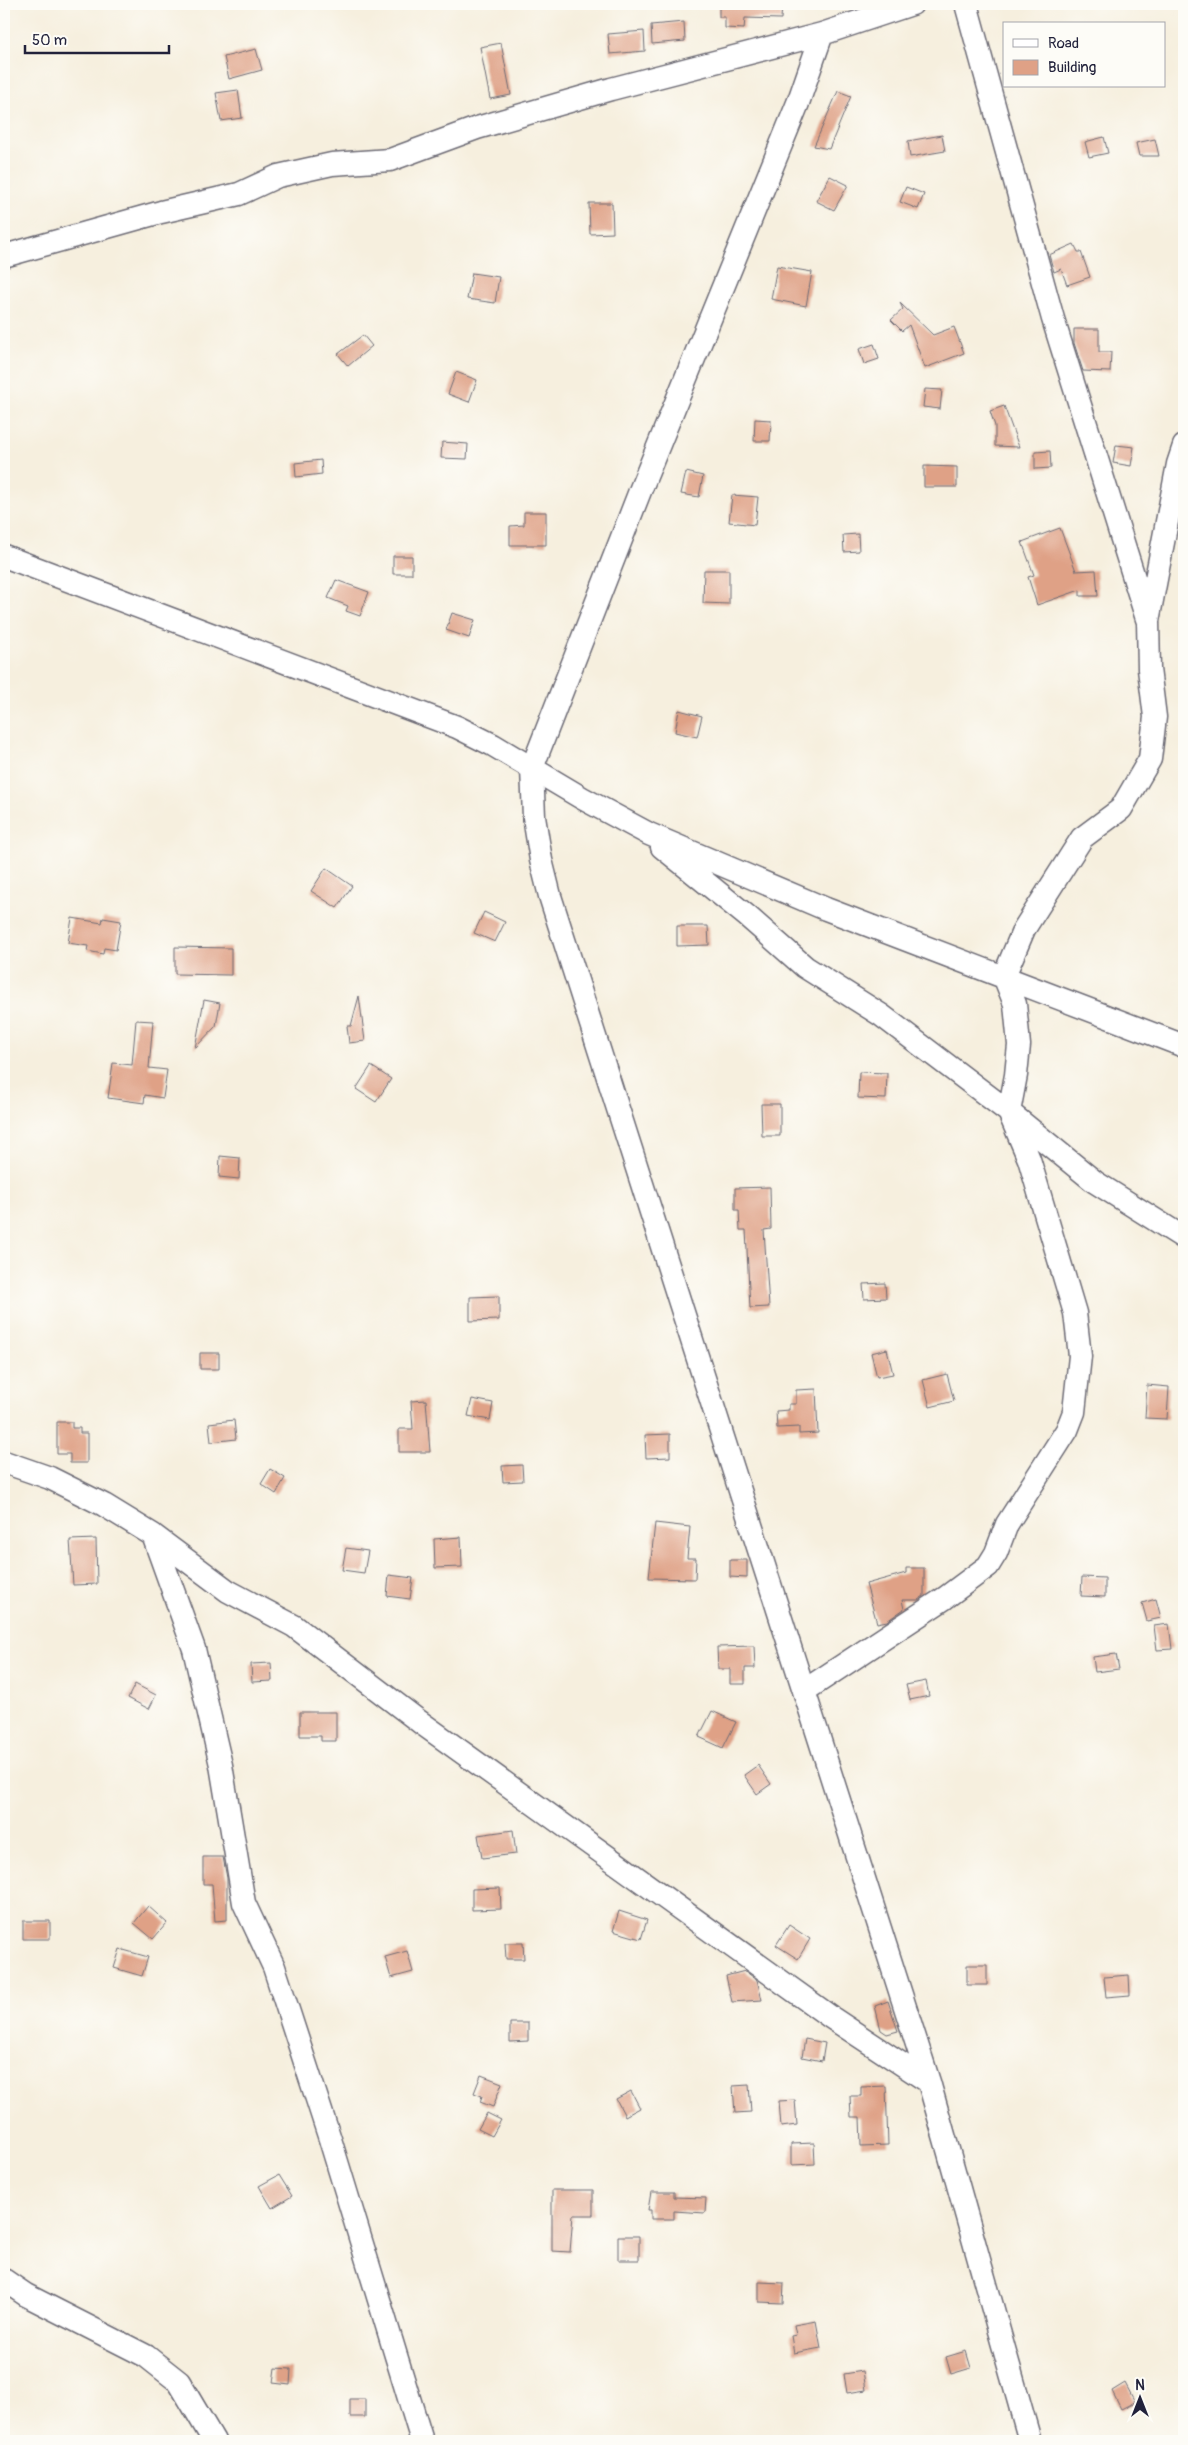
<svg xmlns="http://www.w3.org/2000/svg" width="1188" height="2445" font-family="Pangolin,sans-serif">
  <rect width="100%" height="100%" fill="#fdfcf7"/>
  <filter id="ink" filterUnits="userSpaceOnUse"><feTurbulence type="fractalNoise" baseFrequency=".02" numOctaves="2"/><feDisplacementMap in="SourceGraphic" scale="10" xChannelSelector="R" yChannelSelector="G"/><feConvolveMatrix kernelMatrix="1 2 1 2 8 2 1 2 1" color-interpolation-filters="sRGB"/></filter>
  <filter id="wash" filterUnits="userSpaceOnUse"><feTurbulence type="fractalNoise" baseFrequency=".0096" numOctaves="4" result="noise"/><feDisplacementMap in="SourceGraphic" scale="20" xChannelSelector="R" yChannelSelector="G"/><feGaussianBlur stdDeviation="1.12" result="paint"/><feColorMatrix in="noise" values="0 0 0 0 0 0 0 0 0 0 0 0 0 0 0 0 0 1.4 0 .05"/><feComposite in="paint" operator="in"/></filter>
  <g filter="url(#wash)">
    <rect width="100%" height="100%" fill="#f6efde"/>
    <g id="blocks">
      <path fill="#dfa186" d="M719,4H782L781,19L745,18L744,29L725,28V17H719Z
        M684,22L685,41L652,44L651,25Z
        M644,31L645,51L610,54L608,34Z
        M501,43L511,95L490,99L480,47Z
        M256,49L262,70L229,79L224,57Z
        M238,90L242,118L221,121L216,93Z
        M838,91L851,96L829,149L814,146Z
        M942,135L945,151L910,157L908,141Z
        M1104,137L1108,153L1089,157L1085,142Z
        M1155,139L1159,156H1139L1136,143Z
        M830,176L848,185L834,210L816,201Z
        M906,187L924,194L918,209L900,202Z
        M589,203H612L613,233L590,234Z
        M1074,244L1078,252H1081L1090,277L1067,285L1061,269L1054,272L1049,255Z
        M777,266L812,272L806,306L771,299Z
        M472,273L499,277L495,303L467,299Z
        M900,303L933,335L954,327L964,353L925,368L909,325L902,331L891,320L903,309Z
        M1074,329H1099V352H1111L1110,372L1083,371L1074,343Z
        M363,335L372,346L348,366L338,354Z
        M874,344L879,359L864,364L859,349Z
        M456,372L477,380L469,402L448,394Z
        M925,389L942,390L940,409L923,407Z
        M1004,406L1019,447L995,446V426L990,411Z
        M755,419L771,420L770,441H754Z
        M442,442L468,444L467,459L441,458Z
        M1116,445L1134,447L1131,466L1113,463Z
        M1050,451L1051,468L1035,469V452Z
        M321,460L322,474L296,477L295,463Z
        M924,466L957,467V487H924Z
        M686,472L703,476L699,497L681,494Z
        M732,495L758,497L755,525L729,522Z
        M524,512H546V545H510V526L524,525Z
        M1060,528L1076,571L1096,570L1098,596H1080V590L1037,605L1028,577L1034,575L1022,542Z
        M858,534L859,551L844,552L843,535Z
        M393,556H412V574H393Z
        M704,570H729V604L703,603Z
        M336,580L369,592L360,616L346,611L348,606L328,598Z
        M452,613L475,620L469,638L446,630Z
        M679,710L702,716L697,737L675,732Z
        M326,868L352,886L337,908L311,891Z
        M484,912L505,922L495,942L474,933Z
        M72,918L102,923L103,918L121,921L116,950L104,948L103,954L87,951L88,946L68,943Z
        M677,926H708L709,945L677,946Z
        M175,947L231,948V975L175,974Z
        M359,996L365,1041L349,1043L347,1026H351Z
        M204,1000L220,1003L216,1026L195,1048Z
        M136,1020L153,1021L149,1068L167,1070L163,1098L145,1095L144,1103L108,1098L113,1063L132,1065Z
        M371,1066L391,1079L376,1102L356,1089Z
        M859,1072L887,1073L886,1099L858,1098Z
        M761,1104H780V1136H762Z
        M220,1156L240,1158L239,1179L219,1177Z
        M770,1187L771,1229L764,1230L769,1307L750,1308L746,1230H740L739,1210H735V1188Z
        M885,1283L886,1298L864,1299L863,1284Z
        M499,1296V1320L470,1321V1297Z
        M887,1349L893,1374L877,1377L871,1353Z
        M200,1353H219V1369H200Z
        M947,1374L954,1401L930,1407L923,1380Z
        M1147,1385L1169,1387L1167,1419L1145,1418Z
        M816,1389L818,1433L799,1434V1427L777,1428L776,1411L789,1410V1404H796V1390Z
        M472,1399L493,1403L490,1420L468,1416Z
        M426,1400L430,1452H399V1429H413L411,1401Z
        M234,1420L236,1439L211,1442L209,1423Z
        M57,1422H72V1428H80V1433H87V1463H70V1454H57Z
        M670,1434V1457L646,1458L645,1435Z
        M522,1465L523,1481L503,1482L502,1466Z
        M270,1469L285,1478L276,1494L261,1484Z
        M655,1523L690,1527L687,1558H696L695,1579L649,1578Z
        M461,1537L462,1567L435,1568L434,1539Z
        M96,1539L97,1584L73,1585L70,1540Z
        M346,1548L368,1551L364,1573L342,1570Z
        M730,1560H747V1578L730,1577Z
        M906,1568H924V1596L918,1600H902L904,1609L887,1621L877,1623L866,1584L906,1573Z
        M389,1575L413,1578L410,1599L387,1596Z
        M1082,1577L1105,1578V1597L1081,1596Z
        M1156,1599L1161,1618L1147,1621L1142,1603Z
        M1169,1624L1172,1649L1157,1650L1154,1626Z
        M754,1646L755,1668H745V1684H730V1669H718L717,1647Z
        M1116,1654L1119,1669L1095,1672L1093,1657Z
        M271,1663L272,1681L252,1682L251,1664Z
        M926,1681L929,1696L910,1700L906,1685Z
        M135,1684L156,1695L149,1709L128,1698Z
        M712,1711L736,1722L723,1748L699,1737Z
        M300,1712H336V1741H321V1736H300Z
        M758,1765L771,1784L757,1794L744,1775Z
        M513,1830L516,1854L482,1858L478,1835Z
        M203,1857H223L227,1878V1920L215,1921L212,1884H203Z
        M500,1888L501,1909L472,1910V1889Z
        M148,1906L167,1923L153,1939L134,1923Z
        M619,1911L647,1920L641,1939L613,1931Z
        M23,1921H50V1939H23Z
        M789,1925L810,1939L798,1959L776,1945Z
        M505,1943H523L524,1959H506Z
        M120,1949L148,1957L142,1976L114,1968Z
        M407,1951L413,1972L391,1978L385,1957Z
        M967,1965H987V1985H967Z
        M745,1971L757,1980L762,2000L732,2002L726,1976Z
        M1129,1975L1130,1995L1106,1997L1104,1977Z
        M888,2001L898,2031L887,2034L881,2030L875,2006Z
        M510,2023H528V2041L510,2042Z
        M805,2039L825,2043L822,2061L802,2057Z
        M481,2075L502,2083L493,2107L480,2102L482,2096L474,2093Z
        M749,2085L751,2112L735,2113L733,2086Z
        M886,2086L888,2145L861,2146L860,2117H851L850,2096H861V2087Z
        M631,2091L640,2108L625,2116L616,2099Z
        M795,2100L797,2125L781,2127L779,2101Z
        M487,2113L501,2120L492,2136L478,2129Z
        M814,2143L815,2164L791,2165V2144Z
        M279,2175L292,2196L272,2208L259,2186Z
        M552,2190H593V2215H573L570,2252L552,2251Z
        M651,2192H674V2197L706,2198L705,2213L674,2211V2219H651V2210H648Z
        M618,2236H639V2260H618Z
        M759,2282L784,2283L783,2303L759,2302Z
        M816,2321L821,2348L794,2353L791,2336L796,2335L794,2325Z
        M966,2351L971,2368L951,2374L946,2357Z
        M275,2368L291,2369L290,2385L273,2383Z
        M863,2371L866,2390L847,2393L844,2374Z
        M1125,2383L1135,2402L1121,2409L1112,2391Z
        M350,2399H365V2417H350Z"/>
    </g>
  </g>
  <g filter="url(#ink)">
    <use href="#blocks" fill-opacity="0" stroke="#6c6a74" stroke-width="1"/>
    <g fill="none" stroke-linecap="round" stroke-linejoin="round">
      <defs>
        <path id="minor" d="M966,4L1053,319L1147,619
          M822,34L798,103L640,491L532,768L534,817L541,860L550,896L929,2082L1030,2441
          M4,256L161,212L239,194L278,176L332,164L390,160L477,128L611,89L822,34L912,4
          M4,556L457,727L493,745L582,798L649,834L826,909L1184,1046
          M662,847L747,916L805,967L881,1015L1009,1112L1095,1182L1184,1238
          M4,1462L50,1478L104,1505L153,1535L228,1591L294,1626L420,1722L832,2018L929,2082
          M153,1535L194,1649L221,1765L244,1903L274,1967L330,2139L422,2441
          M804,1691L945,1598L988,1566L996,1553L1007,1524L1067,1430L1074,1412L1080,1356L1075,1313L1029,1159L1009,1112L1016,1075L1019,1045L1015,1004L1004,976L1024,929L1082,838L1121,809L1150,759L1155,717L1149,669L1148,621L1178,464L1184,446
          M4,2280L26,2295L146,2356L179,2382L214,2441"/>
      </defs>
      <use href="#minor" stroke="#6c6a74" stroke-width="25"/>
      <use href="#minor" stroke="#fff" stroke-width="22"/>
    </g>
  </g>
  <rect width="1188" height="2445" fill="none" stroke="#fdfcf7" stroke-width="20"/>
  <rect x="1003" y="22" width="162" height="65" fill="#fdfcf7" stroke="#a5a5ac"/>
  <rect x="1013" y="39" width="25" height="8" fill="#ffffff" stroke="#a5a5ac"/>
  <text x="1048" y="48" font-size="15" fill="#22223b">Road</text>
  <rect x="1013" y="60" width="25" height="15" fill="#dfa186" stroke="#a5a5ac"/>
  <text x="1048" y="72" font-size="15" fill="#22223b">Building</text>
  <g transform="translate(1140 2398)" stroke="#fdfcf7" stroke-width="4" paint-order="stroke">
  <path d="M0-4L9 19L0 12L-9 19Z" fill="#22223b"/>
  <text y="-8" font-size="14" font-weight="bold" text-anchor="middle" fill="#22223b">N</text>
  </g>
  <path d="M25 45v8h144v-8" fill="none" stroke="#22223b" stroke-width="2.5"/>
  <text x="32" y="45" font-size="15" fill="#22223b" stroke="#fdfcf7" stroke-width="4" paint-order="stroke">50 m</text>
</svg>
